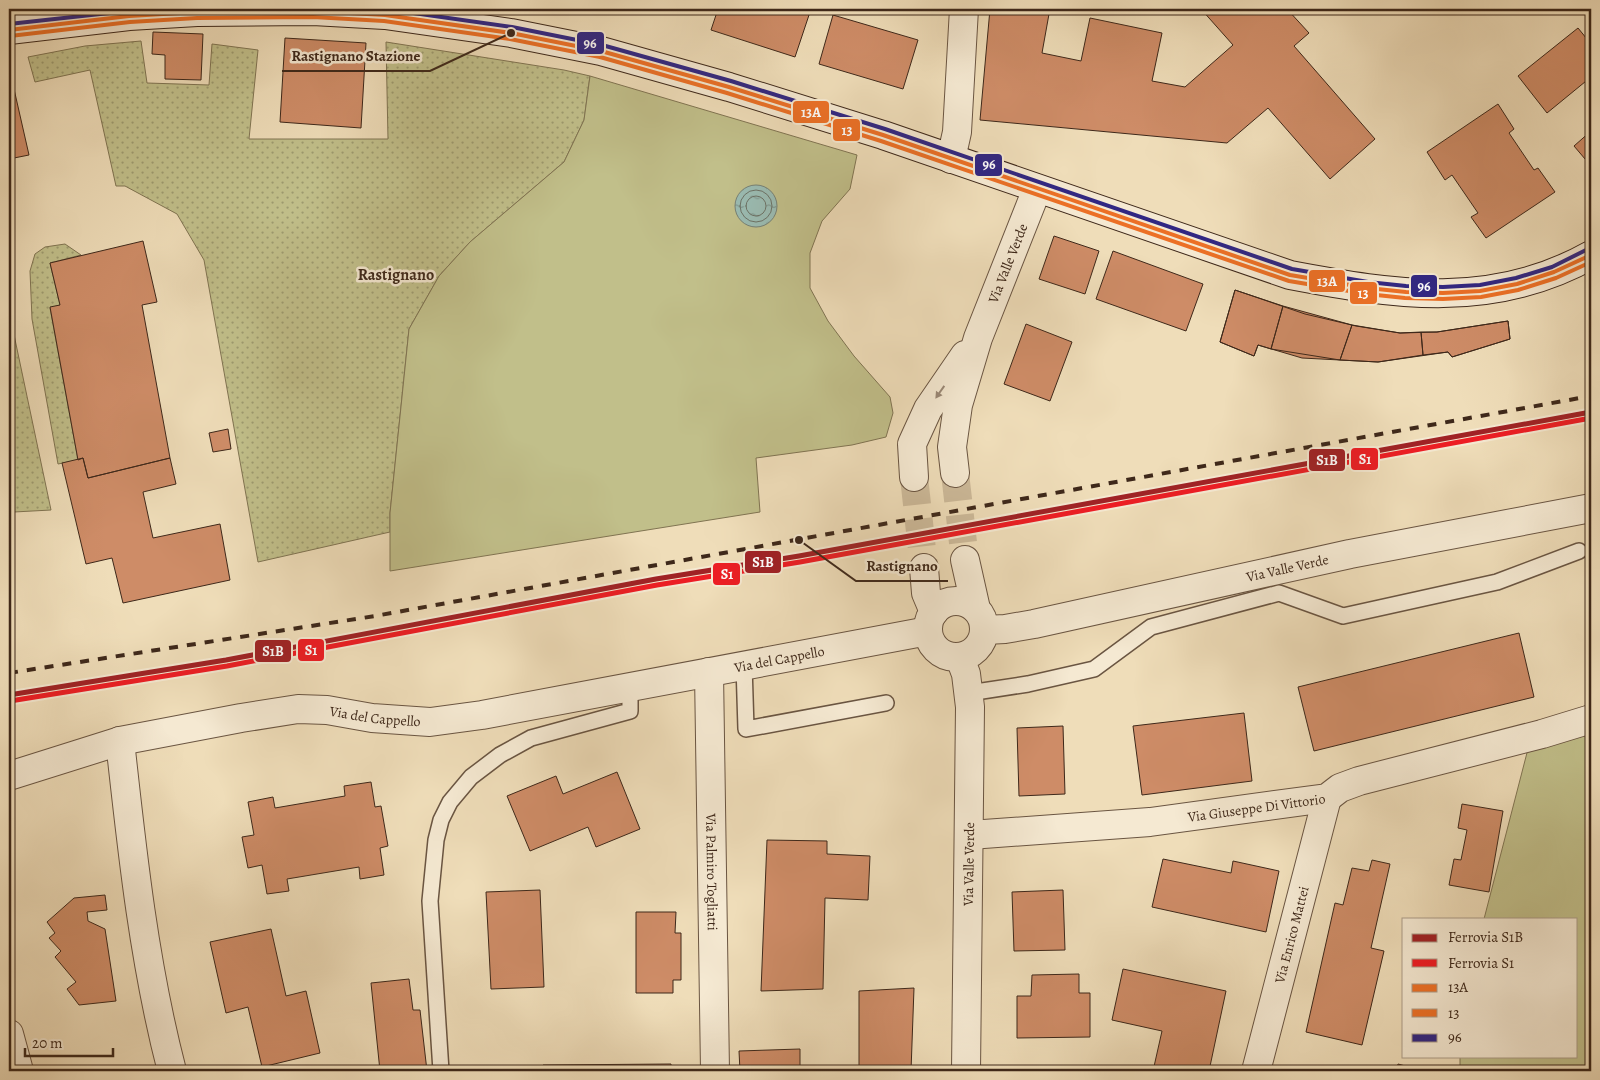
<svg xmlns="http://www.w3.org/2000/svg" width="1600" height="1080" font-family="Alegreya,serif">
  <defs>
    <pattern id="grass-dots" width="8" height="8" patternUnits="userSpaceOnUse" patternTransform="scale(1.25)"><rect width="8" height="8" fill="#c1bf8a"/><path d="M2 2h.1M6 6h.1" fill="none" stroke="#9e9b70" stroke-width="1.8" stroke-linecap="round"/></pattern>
    <pattern id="water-ripples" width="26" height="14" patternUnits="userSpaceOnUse" patternTransform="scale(1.25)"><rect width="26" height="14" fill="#9abbb2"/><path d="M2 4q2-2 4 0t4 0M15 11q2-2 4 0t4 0" fill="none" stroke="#7f9890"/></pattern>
  </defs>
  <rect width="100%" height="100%" fill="#efddb9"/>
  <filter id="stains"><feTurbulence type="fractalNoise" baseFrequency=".004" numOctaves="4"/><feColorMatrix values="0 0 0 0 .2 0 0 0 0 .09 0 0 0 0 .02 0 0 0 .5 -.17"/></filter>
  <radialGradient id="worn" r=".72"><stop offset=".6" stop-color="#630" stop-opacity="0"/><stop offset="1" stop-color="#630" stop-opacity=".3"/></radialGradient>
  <path fill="url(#grass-dots)" stroke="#807452" d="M141,41L147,83L209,85L212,44L258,50L249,139H388L386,42L564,70L590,76L584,120L564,162L470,242L439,276L409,329L390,513V532L258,562L204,260L177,214L125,186H116L90,70L35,82L28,57L85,46Z
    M65,244L81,255L50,263L60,305L50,308L78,460L58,464L32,319L30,271L35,254L45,247Z
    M9,311L51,510L14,512L9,467Z"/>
  <path fill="#c1bf8a" stroke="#807452" d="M590,76L857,155L850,189L822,221L810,253V288L828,321L854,356L890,397L893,413L886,437L852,445L756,458L760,512L390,571V513L409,329L439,276L470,242L564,162L584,120Z
    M1591,724V1071H1460V1056H1576V919H1484L1529,745Z"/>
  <path fill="url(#water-ripples)" stroke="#758075" d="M735 206a21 21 0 1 1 42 0a21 21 0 1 1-42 0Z"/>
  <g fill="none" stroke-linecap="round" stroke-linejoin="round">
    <path stroke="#6c7266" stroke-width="1" d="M740 206a16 16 0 1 1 32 0a16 16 0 1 1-32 0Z
      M746 206a10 10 0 1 1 20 0a10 10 0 1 1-20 0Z"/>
  </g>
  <path fill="#ce8c67" stroke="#3e281a" d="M718,9H811L795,57L711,30Z
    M990,9L1049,14L1042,53L1081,61L1090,18L1162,33L1152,81L1185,87L1233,45L1201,9H1287L1309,33L1294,46L1375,139L1330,179L1268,108L1227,143L980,120Z
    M833,15L918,40L903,89L819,64Z
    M1578,28L1591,44V50L1589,52L1591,55V77L1547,113L1518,76Z
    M153,32L203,34L201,80L165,79V55L152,54Z
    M285,38L366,43L361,128L280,122Z
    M9,67L29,155L9,159Z
    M1498,104L1514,129L1509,133L1534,170L1538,168L1555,192L1486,238L1471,217L1478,213L1452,175L1445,180L1427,152Z
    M1591,131V166L1574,146Z
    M1054,236L1099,251L1085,294L1039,279Z
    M143,241L157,302L142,305L170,458L88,478L83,458L78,460L50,307L60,305L50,263Z
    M1113,251L1203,284L1186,331L1096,299Z
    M1235,290L1305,314L1356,326L1400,333L1437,332L1508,321L1510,339L1452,357L1448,352L1378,362L1302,358L1258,345L1254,356L1220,342Z
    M1235,290L1283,306L1271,349L1258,345L1254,356L1220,342Z
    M1283,306L1352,325L1340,360L1271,349Z
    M1508,321L1510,339L1452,357L1448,352L1423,355L1421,332H1437Z
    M1026,324L1072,342L1050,401L1004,384Z
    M1352,325L1400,333L1421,332L1423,355L1378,362L1340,360Z
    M228,429L231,449L213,452L209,433Z
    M83,458L88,478L170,458L176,484L143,492L153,538L220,524L230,580L123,603L112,558L86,564L62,463Z
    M1519,633L1534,697L1314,751L1298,687Z
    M1244,713L1252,781L1142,795L1133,726Z
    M1063,726L1065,794L1019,796L1017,728Z
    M617,772L640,829L596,847L588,827L530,851L507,796L556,776L563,794Z
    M371,782L375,807L381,806L388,846L380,848L384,875L360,879L359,867L287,879L289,891L267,894L262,865L248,868L242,837L254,835L248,802L273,797L275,808L345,796L344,786Z
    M1462,804L1503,811L1489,892L1449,885L1454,859L1461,860L1467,830L1458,828Z
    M767,840L827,841V854L870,856L868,900L825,898L823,989L761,991Z
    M1163,859L1231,873L1233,861L1279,871L1266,932L1152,907Z
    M1372,860L1390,864L1371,948L1384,951L1362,1045L1306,1032L1335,903L1343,905L1352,868L1369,871Z
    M540,890L544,987L491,989L486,892Z
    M1063,890L1065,950L1014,951L1012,892Z
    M105,895L107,910L87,912L88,921L105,929L116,1001L79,1005L67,989L76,982L55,957L61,951L49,938L55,933L47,922L74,898Z
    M636,912H676L675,933H681V980H673V993H636Z
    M271,929L286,996L306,991L320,1053L262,1067L248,1007L226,1013L210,942Z
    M1123,969L1226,991L1209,1071H1153L1162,1031L1112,1020Z
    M1079,974V993H1090V1037L1017,1038V996H1031L1032,975Z
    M409,979L413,1010H420L427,1071H380L371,983Z
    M914,988L911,1071H859V991Z
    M800,1049V1071H740L739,1051Z
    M671,1064V1071H543V1065Z
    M1398,1064L1424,1071H1396Z
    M1065,1068V1071H1014Z"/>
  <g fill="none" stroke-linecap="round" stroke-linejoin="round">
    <path stroke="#ccb999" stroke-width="28" stroke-dasharray="28 14" stroke-linecap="butt" d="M955,473L965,560
      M914,477L924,568"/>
    <defs>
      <path id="service" d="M744,665L746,729L886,703
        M969,693L1028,684L1094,669L1151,627L1279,593L1343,616L1497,582L1579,551
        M441,1071L430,901L436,840L441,820L450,802L471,777L500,755L531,738L630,711V686"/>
      <g id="minor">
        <path d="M951,159L957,132L964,9"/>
        <path d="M960,658L966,674L970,707L966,1071"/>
        <path id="s1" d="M709,672L715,1071"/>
        <path d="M120,741C132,851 144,964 172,1071"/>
        <path id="s2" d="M9,776L120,741L241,718L298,709L327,710L372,718L430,722L482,715L928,631"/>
        <path id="s3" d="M970,835L1150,822L1327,798L1340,788L1359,781L1542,734L1591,719"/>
        <path d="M9,1034L19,1071"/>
        <path id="s4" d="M1256,1071L1327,798"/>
      </g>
      <g id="tertiary">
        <path id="s5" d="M955,473L952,447L958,405L978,338L1037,189"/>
        <path d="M914,477L912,444L928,409L965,355"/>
        <path d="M965,560L976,609"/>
        <path d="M924,568L926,593L934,612"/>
        <circle cx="956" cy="629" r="28"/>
        <path id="s6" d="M985,630L1005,629L1034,624L1350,554L1591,508"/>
      </g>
      <path id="secondary" d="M9,30L129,16L197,12L313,11L385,15L511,33L601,51L729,87L883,135L1290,275C1395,295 1493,310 1591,255"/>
    </defs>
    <use href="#service" stroke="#6a5542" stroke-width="18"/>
    <use href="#minor" stroke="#6a5542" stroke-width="30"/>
    <use href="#tertiary" stroke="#6a5542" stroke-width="30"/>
    <use href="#secondary" stroke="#3e281a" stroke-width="30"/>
    <use href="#service" stroke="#f5e9d2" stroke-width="15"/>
    <use href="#minor" stroke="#f5e9d2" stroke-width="28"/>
    <use href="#tertiary" stroke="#f5e9d2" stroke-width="28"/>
    <use href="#secondary" stroke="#f5e9d2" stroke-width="28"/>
    <path stroke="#3e281a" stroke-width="4" stroke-dasharray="9 9" stroke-linecap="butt" d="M9,673L375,616L1591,396"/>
    <defs>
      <path id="bus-1" d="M9,30L129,16L197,12L313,11L385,15L511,33L601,51L729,87L883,135L1290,275L1368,288L1406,292L1443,293L1480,291L1517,284L1554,272L1591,255"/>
      <path id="bus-2" d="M10,36L130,22L197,18L313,17L384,21L510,39L600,57L727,93L881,141L1289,281L1367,294L1405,298L1443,299L1481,297L1518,290L1556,278L1591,262"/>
      <path id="bus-3" d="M385,9L512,27L602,45L731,81L885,129L1292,269L1368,282L1406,286L1443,287L1480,285L1516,278L1552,267L1588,249
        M9,24L146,9"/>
    </defs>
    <use href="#bus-1" stroke="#f5e9d2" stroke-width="8"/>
    <use href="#bus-2" stroke="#f5e9d2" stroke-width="8"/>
    <use href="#bus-3" stroke="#f5e9d2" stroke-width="8"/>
    <use href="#bus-1" stroke="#ec7026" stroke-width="4"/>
    <use href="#bus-2" stroke="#ec7026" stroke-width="4"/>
    <use href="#bus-3" stroke="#312783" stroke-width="4"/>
    <defs>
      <path id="rail-1" d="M9,695L226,660L656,579L799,556L1591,412"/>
      <path id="rail-2" d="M10,701L227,666L657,585L800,562L1591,418"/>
    </defs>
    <use href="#rail-1" stroke="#f5e9d2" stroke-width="9"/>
    <use href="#rail-2" stroke="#f5e9d2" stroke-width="9"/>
    <use href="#rail-1" stroke="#a02225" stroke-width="5"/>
    <use href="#rail-2" stroke="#ed1d24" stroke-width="5"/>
  </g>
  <defs><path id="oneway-solid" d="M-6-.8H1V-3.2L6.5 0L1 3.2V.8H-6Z" transform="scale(1.25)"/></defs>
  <use fill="#9a8876" href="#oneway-solid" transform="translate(940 392) rotate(125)"/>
  <g text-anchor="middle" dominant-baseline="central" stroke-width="5" stroke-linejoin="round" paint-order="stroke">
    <g font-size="14" fill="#3e281a" stroke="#f5e9d2">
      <text stroke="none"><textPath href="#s5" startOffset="219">Via Valle Verde</textPath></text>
      <text stroke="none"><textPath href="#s6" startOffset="309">Via Valle Verde</textPath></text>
      <text stroke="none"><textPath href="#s2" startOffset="785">Via del Cappello</textPath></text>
      <text stroke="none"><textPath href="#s2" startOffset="375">Via del Cappello</textPath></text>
      <text stroke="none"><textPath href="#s3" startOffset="288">Via Giuseppe Di Vittorio</textPath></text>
      <text transform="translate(969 864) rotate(-89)">Via Valle Verde</text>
      <text stroke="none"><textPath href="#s1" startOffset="200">Via Palmiro Togliatti</textPath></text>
      <text stroke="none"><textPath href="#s4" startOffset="141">Via Enrico Mattei</textPath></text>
    </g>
    <g font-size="16" font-weight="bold" fill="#3e281a" stroke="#f5e9d2">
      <text x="396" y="275">Rastignano</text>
    </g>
  </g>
  <path fill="none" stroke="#3e281a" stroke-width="2" d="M511 33L430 71H282M799 540L856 581H948"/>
  <g fill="#3e281a" stroke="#f5e9d2" stroke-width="2">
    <circle cx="511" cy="33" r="5"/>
    <circle cx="799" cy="540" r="5"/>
  </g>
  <g font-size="15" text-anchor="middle" font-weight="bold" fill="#3e281a" stroke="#f5e9d2" stroke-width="5" stroke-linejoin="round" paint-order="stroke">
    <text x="356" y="61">Rastignano Stazione</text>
    <text x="902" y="571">Rastignano</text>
  </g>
  <g stroke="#f5e9d2" stroke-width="2">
    <rect x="576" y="31" width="29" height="24" rx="5" fill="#312783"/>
    <rect x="792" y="100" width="38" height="24" rx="5" fill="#ec7026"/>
    <rect x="832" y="118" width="29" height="24" rx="5" fill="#ec7026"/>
    <rect x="974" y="153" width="29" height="24" rx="5" fill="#312783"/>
    <rect x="1308" y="269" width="38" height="24" rx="5" fill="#ec7026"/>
    <rect x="1410" y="274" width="28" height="24" rx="5" fill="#312783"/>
    <rect x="1349" y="281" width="29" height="24" rx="5" fill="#ec7026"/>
    <rect x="1350" y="447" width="29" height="24" rx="5" fill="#ed1d24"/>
    <rect x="1308" y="448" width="38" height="24" rx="5" fill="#a02225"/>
    <rect x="744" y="550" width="38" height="24" rx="5" fill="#a02225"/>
    <rect x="712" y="562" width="29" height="24" rx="5" fill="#ed1d24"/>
    <rect x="297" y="638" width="28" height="24" rx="5" fill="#ed1d24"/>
    <rect x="254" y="639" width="38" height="24" rx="5" fill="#a02225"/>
  </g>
  <g font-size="14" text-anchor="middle" font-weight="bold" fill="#fff">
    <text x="590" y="48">96</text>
    <text x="811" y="117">13A</text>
    <text x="847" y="135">13</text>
    <text x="989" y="169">96</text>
    <text x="1327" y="286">13A</text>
    <text x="1424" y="291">96</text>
    <text x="1363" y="298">13</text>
    <text x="1365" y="464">S1</text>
    <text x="1327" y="465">S1B</text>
    <text x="763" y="567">S1B</text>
    <text x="727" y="579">S1</text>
    <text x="311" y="655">S1</text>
    <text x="273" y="656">S1B</text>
  </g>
  <rect width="1600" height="1080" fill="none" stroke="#efddb9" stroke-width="30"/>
  <rect x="10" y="10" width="1580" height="1060" fill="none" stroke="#3e281a" stroke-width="2.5"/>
  <rect x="15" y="15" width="1570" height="1050" fill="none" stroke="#3e281a"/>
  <rect x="1402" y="918" width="175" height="140" fill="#f5e9d2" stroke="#ac9c88"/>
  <rect x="1412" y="934" width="25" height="8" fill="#a02225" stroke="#ac9c88"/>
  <text x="1448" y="942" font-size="15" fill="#3e281a">Ferrovia S1B</text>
  <rect x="1412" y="959" width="25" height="8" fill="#ed1d24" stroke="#ac9c88"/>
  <text x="1448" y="968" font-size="15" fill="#3e281a">Ferrovia S1</text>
  <rect x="1412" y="984" width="25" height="8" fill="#ec7026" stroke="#ac9c88"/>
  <text x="1448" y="992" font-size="15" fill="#3e281a">13A</text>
  <rect x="1412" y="1009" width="25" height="8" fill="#ec7026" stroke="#ac9c88"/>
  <text x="1448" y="1018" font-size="15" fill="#3e281a">13</text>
  <rect x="1412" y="1034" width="25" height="8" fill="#312783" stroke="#ac9c88"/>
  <text x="1448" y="1042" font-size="15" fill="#3e281a">96</text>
  <path d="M25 1048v8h88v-8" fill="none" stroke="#3e281a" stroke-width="2.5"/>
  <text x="32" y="1048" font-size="15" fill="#3e281a" stroke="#f5e9d2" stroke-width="4" paint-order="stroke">20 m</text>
  <rect width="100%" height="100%" filter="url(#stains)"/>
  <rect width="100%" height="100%" fill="url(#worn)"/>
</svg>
